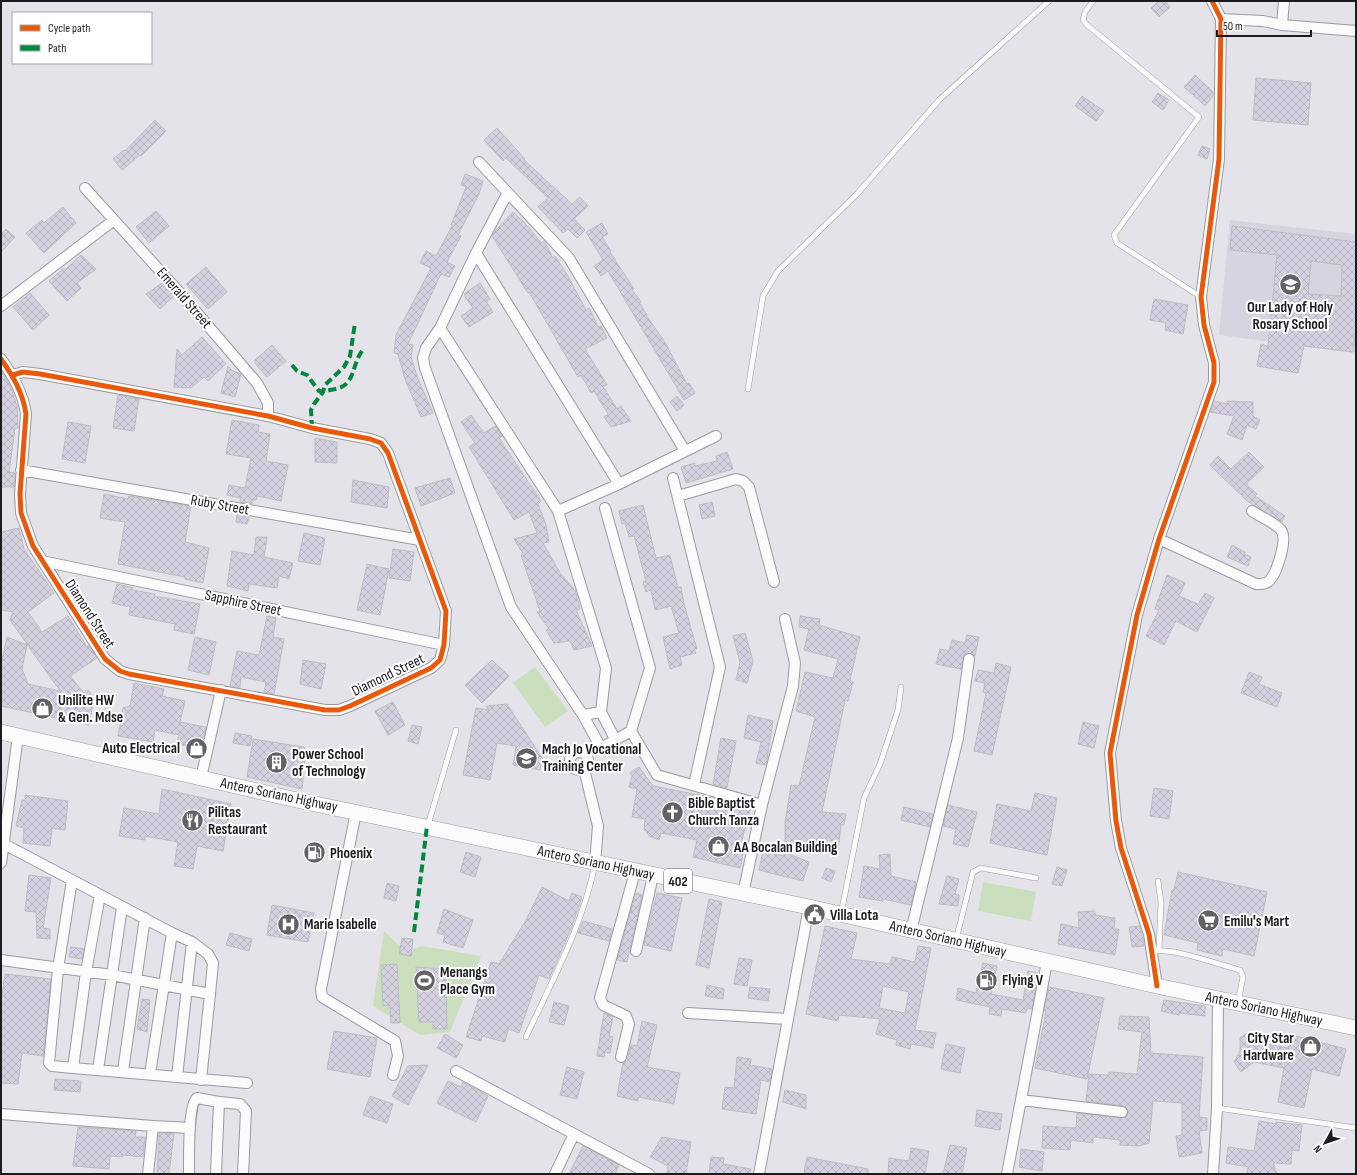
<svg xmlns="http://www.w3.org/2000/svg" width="1357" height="1175" font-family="'Sofia Sans Condensed',sans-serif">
  <defs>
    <pattern id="building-cross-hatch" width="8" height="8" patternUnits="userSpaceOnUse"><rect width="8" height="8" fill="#d5d1e1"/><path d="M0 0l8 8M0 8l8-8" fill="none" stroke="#b6b3c1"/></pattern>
  </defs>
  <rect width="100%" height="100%" fill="#e4e3e9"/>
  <path fill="#d5d4e0" d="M1230,220L1356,234V353L1219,335Z"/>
  <path fill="#cadfbe" d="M535,667L568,711L545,727L513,683Z
    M983,882L1036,892L1031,921L978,911Z
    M384,931L406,952L422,946L481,956L450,1032L420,1035L373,1006Z"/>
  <path fill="url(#building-cross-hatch)" stroke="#bdbcc1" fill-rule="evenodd" d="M1159,1H1165L1170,7L1159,17L1151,8Z
    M1195,75L1213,92V96L1205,106L1184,87Z
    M1256,78L1311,83L1308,125L1253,120Z
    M1158,93L1169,100L1163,110L1152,102Z
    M1082,96L1104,111L1096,121L1075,106Z
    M155,120L166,131L141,156L140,155L122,170L113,159L124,150L125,151Z
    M497,128L525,159L524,160L572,204L580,197L588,206L574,219L585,230L577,238L568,229L563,233L538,207L548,198L506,158L503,161L484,140Z
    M1202,146L1210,149L1207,159L1198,155Z
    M465,174L483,181L479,194L458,235L461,236L447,262L455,266L449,277L441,274L408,344L413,345L411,357L418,379L433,413L421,417L405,379L398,354L394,353L396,335L431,268L420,263L426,251L436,256L452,226L451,225L466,187L461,185Z
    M63,207L76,223L44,253L26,233L42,220L44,223Z
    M156,211L169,226L149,243L136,227Z
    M513,212L525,223L541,243L544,241L553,258L555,256L568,276L586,310L589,308L598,327L601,326L607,338L585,349L607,385L603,386L617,409L621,406L631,421L611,427L604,417L608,414L594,391L591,393L581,375L578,377L529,292L528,293L492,236L496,230Z
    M602,223L608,234L602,237L611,251L610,252L634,289L632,290L641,302H639L647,315H646L666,344L687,384L689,383L695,393L684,400L608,271L601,276L594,266L603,260L586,232Z
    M1232,226L1356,242V327L1353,352L1304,346L1298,373L1257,366L1261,344L1268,346L1277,255L1230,250ZM1311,261L1342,265L1341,296L1308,294Z
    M6,229L15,237L1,252V235Z
    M81,255L96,269L77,283L81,288L67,301L49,281L64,268L65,270Z
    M206,267L227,292L208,309L186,284Z
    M162,283L174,296L160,309L146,294Z
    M480,283L490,299L486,301L493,312L469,327L461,316L473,308L465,297V293Z
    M30,293L49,315L33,330L13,307Z
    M1154,299L1188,305L1183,334L1165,330L1166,323L1150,320Z
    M202,337L226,364L208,381L204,377L191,388L174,387L177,349L182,355Z
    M272,345L286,361L267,377L255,363V360Z
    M228,366L233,371L241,374L235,397L221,393Z
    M1,371L11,388L17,406L18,428H15L9,472L15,473L14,487H1Z
    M118,395L139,399L134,431L113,428Z
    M677,396L684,405L677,411L670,402Z
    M1214,401L1227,404V401L1253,402V416L1260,420L1256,429L1247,425L1242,440L1227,434L1234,416L1210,412Z
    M471,415L484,433L495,426L502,436L499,438L541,501L538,504L546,525L549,542L543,543L560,573L575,590L580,609L576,610L592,646L574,650L570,641L554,643L546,630L549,629L537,612L540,611L521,555L523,554L514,539L537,533L529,512L514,520L469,447L475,443L461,422Z
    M232,420L259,425L258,432L270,434L266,461L288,465L281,501L257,496L256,500H252V504L240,502L241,498L227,495L229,485L245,488L251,458L226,454Z
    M68,422L91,426L85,463L62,459Z
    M315,438L337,442V463L315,462Z
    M727,452L733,469L686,483L681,467L695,463V466L717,461L716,456Z
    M1249,452L1264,467L1246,484L1257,494L1255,496L1285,516L1282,522L1247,501L1210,465L1218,456L1231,469Z
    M450,478L455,493L421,506L415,488Z
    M353,480L389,487L387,508L351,502Z
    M104,494L128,499L129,496L191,506L185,542L209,548L203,583L185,579V577L118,564L125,522L100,518Z
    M712,502L715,516L702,519L699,505Z
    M643,505L656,558L670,555L678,588L681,587L684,604L697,649H694L696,653L680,657L682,665L670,669L663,637L679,633L671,606L655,610L651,590L646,592L643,582L646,581L634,536L629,537L625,523L622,524L619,511Z
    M237,515L249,517L247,524L236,522Z
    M19,528L24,549L54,593L28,612L42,632L68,616L87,647L89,645L97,658L70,676L84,693L88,690L94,698L89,725L1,706V666L7,637L27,645L22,669L28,684L60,691L10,620L13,612L1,610V532Z
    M304,533L325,538L320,565L298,561Z
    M256,537H267L264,557L293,563L289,579L279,576L277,588L249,584L248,591L227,586L232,551L254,555Z
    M1232,545L1245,552L1244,554L1251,557L1248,566L1227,557Z
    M393,549L414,552L410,581L389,578Z
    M367,564L389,569L380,615L357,610Z
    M1167,575L1185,583L1179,596L1198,604L1205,593L1214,598L1197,632L1176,621L1164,645L1146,636L1159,610L1155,609Z
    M117,584L133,588L132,590L155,594L154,596L200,604L194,634L174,630L175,624L129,615L130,607L112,603Z
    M267,616L276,618L273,637L284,639L274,694L264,692L266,682L241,677L240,688L230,686L237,651L259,655Z
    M800,616L820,619L819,625L860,637L850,680L853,682L848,701L845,700L822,812L846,814L844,825H841L838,850L785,842V823L791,785L799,786L815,717L796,711L805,672L833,678L838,659L804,650L809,629L799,627Z
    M745,633L753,661L747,683L736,680L740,662L733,636Z
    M967,635L979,637L975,656L970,653L964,655L961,669L936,664L940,649L949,651L952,640L965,643Z
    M195,637L216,642L209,675L188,670Z
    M303,660L326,664L321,689L300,684Z
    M492,660L509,676L482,703L465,685Z
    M996,663L1011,667L992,755L974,751L986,693L983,692L985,683L975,681L978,670L994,673Z
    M1249,672L1262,677L1259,684L1282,693L1277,707L1241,693Z
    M134,683L164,689L162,696L185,701L180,722L206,727L201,749L177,744L179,735L155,730L153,742L118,736L123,708L130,706Z
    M393,702L405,725L388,735L375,711Z
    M507,704L546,764L541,763L540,770L513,765L516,746L497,743L490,780L463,775L476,708L489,710L486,706Z
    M748,715L773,721L766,765L756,763L761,742L744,738Z
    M1083,722L1099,726L1094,748L1078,744Z
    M412,725L422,727L418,744L408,741Z
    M235,733L252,736L250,746L233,743Z
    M721,738L736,741L727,788L713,784Z
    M253,739L304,747L306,750L302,789L247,777Z
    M639,767L653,786L710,797L750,809L741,844L745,845L740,868L693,857L697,840L661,833L659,840L649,836L644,829L645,819L632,817L637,789L629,787L632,776L630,773Z
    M1154,788L1173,791L1169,819L1150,816Z
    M162,789L231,804L223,851L197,846L193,869L174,866L178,842L145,836V840L119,836L124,808L159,814Z
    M1035,793L1057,798L1047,855L990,843L997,804L1031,811Z
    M25,795L68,801L65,830L52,828L50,846L23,843L24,828L16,826L22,800H25Z
    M948,805L977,812L968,847L953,844L956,829L943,826Z
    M904,807L933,814L930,827L901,820Z
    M763,851L784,856V852L809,862L803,881L759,870Z
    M466,852L481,857L475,877L460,872Z
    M890,854L891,876L916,882L911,905L883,899V901L859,897L864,866L880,869L879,855Z
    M1057,867L1067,870L1062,886L1052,884Z
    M826,868L835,871L831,882L822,878Z
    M1178,872L1267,892L1254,956L1223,949L1222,956L1197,950L1198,943L1164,935L1172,890H1174Z
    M29,875L51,878L43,928L50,929V939L37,938L36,912L25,911Z
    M947,876L959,879L955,894L959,895L958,906L939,904Z
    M387,883L399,886L396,901L384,898Z
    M542,887L569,901L572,893L582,897L571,929L549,979L539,975L519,1033L508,1029L505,1042L482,1036L481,1041L466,1037L491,962L499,964L526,920Z
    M636,893L642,895L627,962L617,960Z
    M657,893L682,898L671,951L644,945Z
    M709,899L722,902L709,968L696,965Z
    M272,905L314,913L308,942L267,935Z
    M444,909L473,920L463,948L443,942L445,935L437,933Z
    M1095,911V915L1115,918L1114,929H1119L1115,955L1058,944L1061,924L1079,928L1078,912Z
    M583,921L612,929L609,941L578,933Z
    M825,926L857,933L851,959L890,964L892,957L915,962L918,946L931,948L915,1030L936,1033L933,1048L911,1044L910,1049L896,1045L897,1040L876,1034L880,1019L839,1015L838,1021L806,1014ZM883,986L909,992L905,1013L879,1008Z
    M1140,926L1144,946L1132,947L1129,927Z
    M230,933L252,939L249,951L226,945Z
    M402,938L413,939L411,956L399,954Z
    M71,947L84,949L82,959L69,957Z
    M739,958L752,960L747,986L734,984Z
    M983,963L997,966L991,994L1023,1000L1028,971L1038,973L1032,1009L1027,1008L1026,1013L1002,1009L1001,1016L989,1014L990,1007L956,1000L958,988L976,993Z
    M397,964L400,1023H391L390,1005L383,1006L381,965Z
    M416,967L446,969L447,1029H433V1022H419Z
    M5,974L51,979L43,1056L22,1053L18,1084L1,1083V1002Z
    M707,985L724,989L723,999L705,996Z
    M750,987L770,989L768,1001L748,998Z
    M1049,987L1104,998L1087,1079L1035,1068L1046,1012L1044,1011Z
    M142,999L150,1000L147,1032L137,1029Z
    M1164,1000L1205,1006V1016L1179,1013V1015L1161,1011Z
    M554,1002L569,1006L564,1025L549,1022Z
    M604,1013L613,1017L609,1036L613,1037L610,1053L605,1052L604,1057L597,1056Z
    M1120,1016L1149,1017L1151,1053L1203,1057L1199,1117L1207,1118V1130L1199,1131L1202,1153L1179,1157L1176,1136L1182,1135V1103L1153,1101L1149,1143L1139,1146L1120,1145V1140L1093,1137V1143L1071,1140L1070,1150L1042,1148L1043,1126L1076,1128L1077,1113L1121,1118L1127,1116L1128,1110L1123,1106L1086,1101L1089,1074L1108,1075L1109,1072L1137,1074L1142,1032L1118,1029Z
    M642,1021L657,1025L647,1067L680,1073L674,1104L638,1097V1101L617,1096L623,1063L627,1061L631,1045L637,1046Z
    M334,1031L377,1038L370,1077L327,1069Z
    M1250,1031L1256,1042L1288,1048L1292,1035L1346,1049L1339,1076L1312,1069L1304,1108L1278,1102L1284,1068L1254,1062L1241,1072L1234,1062L1240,1051V1038Z
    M445,1034L463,1045L456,1058L437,1048Z
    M946,1044L965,1048L960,1073L941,1069Z
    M737,1057L751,1059L750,1065L772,1069L770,1082L761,1080L756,1114L722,1109L725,1087L734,1088Z
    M428,1065L408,1105L392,1096L408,1066Z
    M567,1067L584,1072L577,1099L560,1095Z
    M55,1079L81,1081L80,1092L54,1090Z
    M448,1081L461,1087L463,1082L488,1096L476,1122L437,1103Z
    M785,1090L806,1095V1109L783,1102Z
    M370,1096L393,1104L387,1123L363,1115Z
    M977,1110L1002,1114L1000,1130L975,1126Z
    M1259,1121L1276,1124V1122L1302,1125L1299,1151L1292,1150L1291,1164L1273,1163L1277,1174H1247L1248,1167L1226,1163L1228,1147L1254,1151Z
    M78,1127L136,1131L135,1137H145L143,1157L123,1155L122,1157L110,1156L109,1169L73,1166Z
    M159,1133L174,1134L169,1174H157Z
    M662,1137L691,1142L686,1174H667L668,1166L650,1157Z
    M950,1145L967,1148L962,1174H943Z
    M583,1146L619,1165L615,1174H569Z
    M911,1148L929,1151L925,1174H888L889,1158L909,1161Z
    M1021,1149L1044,1152L1042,1171L1019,1167Z
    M711,1157L724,1158L723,1164L751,1169L750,1174H709Z
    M807,1157L868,1169V1174H813L804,1172Z"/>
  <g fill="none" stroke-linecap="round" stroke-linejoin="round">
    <defs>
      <path id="service" d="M1093,1L1085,12L1083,20L1087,25L1199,117L1114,235L1117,243L1201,297
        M748,389L763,296L778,271L857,194L940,99L1049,1
        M428,825L456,730
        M1158,881L1161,902L1159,950
        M841,914L864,798L880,764L898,710L901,687
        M956,940L973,872L981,868L1036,878
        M1152,952C1170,946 1219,965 1240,970L1243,977L1238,1002
        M526,1037C552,981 583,925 595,864
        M1217,1108L1356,1128"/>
      <path id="minor" d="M1284,1L1282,25L1356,31
        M1221,19L1263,21L1282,25
        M479,162L569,258L685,451
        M85,188L180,293L257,383L268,403V416
        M507,194L476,253L440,328L426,348L423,358L425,368L511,607L583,715L601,748L631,731L657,775L762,805
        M476,253L619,484
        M1,306L114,220
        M440,328L558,511L606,668L601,712
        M1,359C13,376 23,393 26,414L20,494L21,513L33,546L105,659L120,671L129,674L325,710H339L350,706L431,668L440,660L444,645L446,611L388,453L381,443L370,439L312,428L268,416L40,374L23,372L13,375
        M21,470L420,540
        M673,478L720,667L694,785
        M678,496L736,479L743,481L749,487L774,582
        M605,508L650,668L631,731
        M558,511L619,484L716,436
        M1159,539L1256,584C1261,584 1267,584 1270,580C1277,572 1288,539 1281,530C1274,522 1260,517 1252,511
        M42,561L444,645
        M583,715L601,712L615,739
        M570 761a9 9 0 1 1 18 0a9 9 0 1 1-18 0Z
        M584,769L598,826L595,864
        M201,778L221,690
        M356,812L321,989L322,997L395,1041L398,1056L393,1075
        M4,844L72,880L58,969L49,1063L52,1066L73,1068L247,1083
        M1,863L18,736
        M743,894L762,805L793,686L795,663L785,619
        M911,931L958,738L969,659
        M636,951L653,876
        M1,960L112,975L210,994L213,963L208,954L192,942L172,933L72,880
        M1157,986L1149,934L1121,848L1116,821L1110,753L1137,615L1159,539L1214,382V363L1204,325L1201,297L1219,159L1221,19L1212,1
        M688,1013L788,1019
        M621,1057L629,1024L626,1016L603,1005L600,998L635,872
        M73,1068L86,972L100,895
        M98,1070L122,907
        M123,1071L145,918
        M456,1071L649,1174
        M150,1074L172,933
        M177,1077L192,942
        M201,1080L210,994
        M1021,1100L1122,1112
        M219,1102L240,1104L246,1111L243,1174
        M1,1114L153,1126L148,1174
        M153,1126L190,1128
        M189,1174C189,1161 188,1103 197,1098L219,1102L216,1174
        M555,1174L574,1134
        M759,1174L809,907
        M1007,1174L1047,962
        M1213,1174L1217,1108L1218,999"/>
      <path id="primary" d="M1,732L301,801L809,907L1157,986L1356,1028"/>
    </defs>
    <use href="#service" stroke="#9b9a9f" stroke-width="6"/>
    <use href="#minor" stroke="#9b9a9f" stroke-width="12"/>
    <use href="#primary" stroke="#9b9a9f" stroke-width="16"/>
    <use href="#service" stroke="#fbfbfc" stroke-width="5"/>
    <use href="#minor" stroke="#fbfbfc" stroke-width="10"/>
    <use href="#primary" stroke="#fbfbfc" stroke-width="15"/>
    <path stroke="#00873e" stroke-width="4" stroke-dasharray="8 4" stroke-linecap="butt" d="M292,365L297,371L307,375L319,391C324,392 329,390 335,389C356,385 351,366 362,351
      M312,428L311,410L314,404L323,392L325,385L344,367L350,356L355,323
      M414,932L427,826"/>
    <defs>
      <path id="cycleway" d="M1,359C13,376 23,393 26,414L20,494L21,513L33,546L105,659L120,671L129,674L325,710H339L350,706L431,668L440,660L444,645L446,611L388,453L381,443L370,439L312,428L268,416L40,374L23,372L13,375
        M1157,986L1149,934L1121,848L1116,821L1110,753L1137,615L1159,539L1214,382V363L1204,325L1201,297L1219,159L1221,19L1212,1"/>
    </defs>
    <use href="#cycleway" stroke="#fff" stroke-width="8"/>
    <use href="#cycleway" stroke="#e8590c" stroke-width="5"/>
  </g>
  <defs>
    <symbol id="school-disc" viewBox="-11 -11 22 22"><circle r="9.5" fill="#626166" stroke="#fff"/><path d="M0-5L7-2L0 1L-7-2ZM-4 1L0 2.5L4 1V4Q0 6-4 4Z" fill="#fff"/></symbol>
    <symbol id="shop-disc" viewBox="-11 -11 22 22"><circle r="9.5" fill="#626166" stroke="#fff"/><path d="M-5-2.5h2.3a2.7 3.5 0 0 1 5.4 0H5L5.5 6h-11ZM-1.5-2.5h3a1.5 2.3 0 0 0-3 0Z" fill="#fff"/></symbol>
    <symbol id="building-disc" viewBox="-11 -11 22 22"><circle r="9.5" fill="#626166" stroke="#fff"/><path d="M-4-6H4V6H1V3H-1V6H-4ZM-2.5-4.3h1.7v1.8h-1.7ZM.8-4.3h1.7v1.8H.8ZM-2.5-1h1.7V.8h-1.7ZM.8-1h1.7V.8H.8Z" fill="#fff"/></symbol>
    <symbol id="church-disc" viewBox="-11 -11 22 22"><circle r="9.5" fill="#626166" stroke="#fff"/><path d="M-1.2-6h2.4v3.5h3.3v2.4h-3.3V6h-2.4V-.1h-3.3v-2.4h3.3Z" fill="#fff"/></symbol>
    <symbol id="restaurant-disc" viewBox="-11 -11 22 22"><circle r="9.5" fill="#626166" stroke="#fff"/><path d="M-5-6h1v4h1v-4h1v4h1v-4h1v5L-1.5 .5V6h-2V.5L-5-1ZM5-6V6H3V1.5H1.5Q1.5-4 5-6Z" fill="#fff"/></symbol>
    <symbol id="fuel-disc" viewBox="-11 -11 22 22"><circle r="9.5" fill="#626166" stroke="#fff"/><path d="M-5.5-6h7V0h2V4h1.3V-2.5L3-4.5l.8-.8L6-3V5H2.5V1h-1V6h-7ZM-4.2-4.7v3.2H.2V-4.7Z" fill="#fff"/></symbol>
    <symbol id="civic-disc" viewBox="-11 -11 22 22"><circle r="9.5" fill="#626166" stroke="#fff"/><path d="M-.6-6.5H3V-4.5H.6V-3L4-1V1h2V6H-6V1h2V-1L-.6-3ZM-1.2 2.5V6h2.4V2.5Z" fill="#fff"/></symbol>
    <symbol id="supermarket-disc" viewBox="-11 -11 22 22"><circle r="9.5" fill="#626166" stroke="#fff"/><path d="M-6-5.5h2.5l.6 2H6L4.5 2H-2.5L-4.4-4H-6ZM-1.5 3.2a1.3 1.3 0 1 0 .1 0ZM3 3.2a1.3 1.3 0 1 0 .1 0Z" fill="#fff"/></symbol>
    <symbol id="hospital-disc" viewBox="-11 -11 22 22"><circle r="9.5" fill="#626166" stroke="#fff"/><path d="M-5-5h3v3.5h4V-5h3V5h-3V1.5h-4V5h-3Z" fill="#fff"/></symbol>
    <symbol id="stadium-disc" viewBox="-11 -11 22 22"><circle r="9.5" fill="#626166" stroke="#fff"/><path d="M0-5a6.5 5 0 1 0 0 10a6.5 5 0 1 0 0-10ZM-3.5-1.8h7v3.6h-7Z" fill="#fff"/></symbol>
  </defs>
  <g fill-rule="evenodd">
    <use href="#school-disc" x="1278" y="272" width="25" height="25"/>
    <use href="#shop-disc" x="30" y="696" width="25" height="25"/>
    <use href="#shop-disc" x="184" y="736" width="25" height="25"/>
    <use href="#school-disc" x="514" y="746" width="25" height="25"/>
    <use href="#building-disc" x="264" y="750" width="25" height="25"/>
    <use href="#church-disc" x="660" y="800" width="25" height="25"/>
    <use href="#restaurant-disc" x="180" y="808" width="25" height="25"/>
    <use href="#shop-disc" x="706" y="834" width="25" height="25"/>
    <use href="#fuel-disc" x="302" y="840" width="25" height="25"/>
    <use href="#civic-disc" x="802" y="902" width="25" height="25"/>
    <use href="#supermarket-disc" x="1196" y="908" width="25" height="25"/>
    <use href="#hospital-disc" x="276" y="912" width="25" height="25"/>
    <use href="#fuel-disc" x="974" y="968" width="25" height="25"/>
    <use href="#stadium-disc" x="412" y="968" width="25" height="25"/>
    <use href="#shop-disc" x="1298" y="1034" width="25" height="25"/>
  </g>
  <g text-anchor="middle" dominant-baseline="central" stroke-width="4" stroke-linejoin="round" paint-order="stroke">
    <rect fill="#fff" stroke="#605f62" stroke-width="1" x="664" y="869" width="28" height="24" rx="3"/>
    <g font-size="14" font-weight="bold" fill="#1c1b1f">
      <text x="678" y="881">402</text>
    </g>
    <g font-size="15" fill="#1c1b1f" stroke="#fff">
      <text transform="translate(184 298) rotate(49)">Emerald Street</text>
      <text transform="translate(220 505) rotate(10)">Ruby Street</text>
      <text transform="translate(243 603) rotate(12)">Sapphire Street</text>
      <text transform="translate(90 614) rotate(57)">Diamond Street</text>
      <text transform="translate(388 675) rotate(-26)">Diamond Street</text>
      <text transform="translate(279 795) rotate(12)">Antero Soriano Highway</text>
      <text transform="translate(596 863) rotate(12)">Antero Soriano Highway</text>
      <text transform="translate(948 939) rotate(13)">Antero Soriano Highway</text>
      <text transform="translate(1264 1009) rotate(12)">Antero Soriano Highway</text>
    </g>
    <g font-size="15" font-weight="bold" fill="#1c1b1f" stroke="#fff" text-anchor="start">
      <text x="1290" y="307" text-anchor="middle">Our Lady of Holy<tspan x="1290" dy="17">Rosary School</tspan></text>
      <text x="58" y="700">Unilite HW<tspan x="58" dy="17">&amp; Gen. Mdse</tspan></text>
      <text x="180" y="748" text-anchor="end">Auto Electrical</text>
      <text x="542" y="749">Mach Jo Vocational<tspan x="542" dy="17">Training Center</tspan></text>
      <text x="292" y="754">Power School<tspan x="292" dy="17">of Technology</tspan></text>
      <text x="688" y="803">Bible Baptist<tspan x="688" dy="17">Church Tanza</tspan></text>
      <text x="208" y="812">Pilitas<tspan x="208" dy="17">Restaurant</tspan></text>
      <text x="734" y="847">AA Bocalan Building</text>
      <text x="330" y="853">Phoenix</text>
      <text x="830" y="915">Villa Lota</text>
      <text x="1224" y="921">Emilu's Mart</text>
      <text x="304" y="924">Marie Isabelle</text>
      <text x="440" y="972">Menangs<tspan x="440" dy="17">Place Gym</tspan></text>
      <text x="1002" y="980">Flying V</text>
      <text x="1294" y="1038" text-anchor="end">City Star<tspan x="1294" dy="17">Hardware</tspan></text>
    </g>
  </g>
  <rect width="1357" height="1175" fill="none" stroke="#1c1b1f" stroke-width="4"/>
  <rect x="12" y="12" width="140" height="52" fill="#ffffff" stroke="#a4a4a5"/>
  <rect x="20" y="25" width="20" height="6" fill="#e8590c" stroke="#a4a4a5"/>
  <text x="48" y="32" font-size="12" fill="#1c1b1f">Cycle path</text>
  <rect x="20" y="45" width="20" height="6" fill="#00873e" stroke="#a4a4a5"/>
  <text x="48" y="52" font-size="12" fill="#1c1b1f">Path</text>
  <g transform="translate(1325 1143) rotate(230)" stroke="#ffffff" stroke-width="3" paint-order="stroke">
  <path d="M0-3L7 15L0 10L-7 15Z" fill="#1c1b1f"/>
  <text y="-6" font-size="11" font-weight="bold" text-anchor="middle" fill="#1c1b1f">N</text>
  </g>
  <path d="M1217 30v6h94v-6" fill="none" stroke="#1c1b1f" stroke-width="2"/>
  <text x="1223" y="30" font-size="12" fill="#1c1b1f" stroke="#ffffff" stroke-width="3" paint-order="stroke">50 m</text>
</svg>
